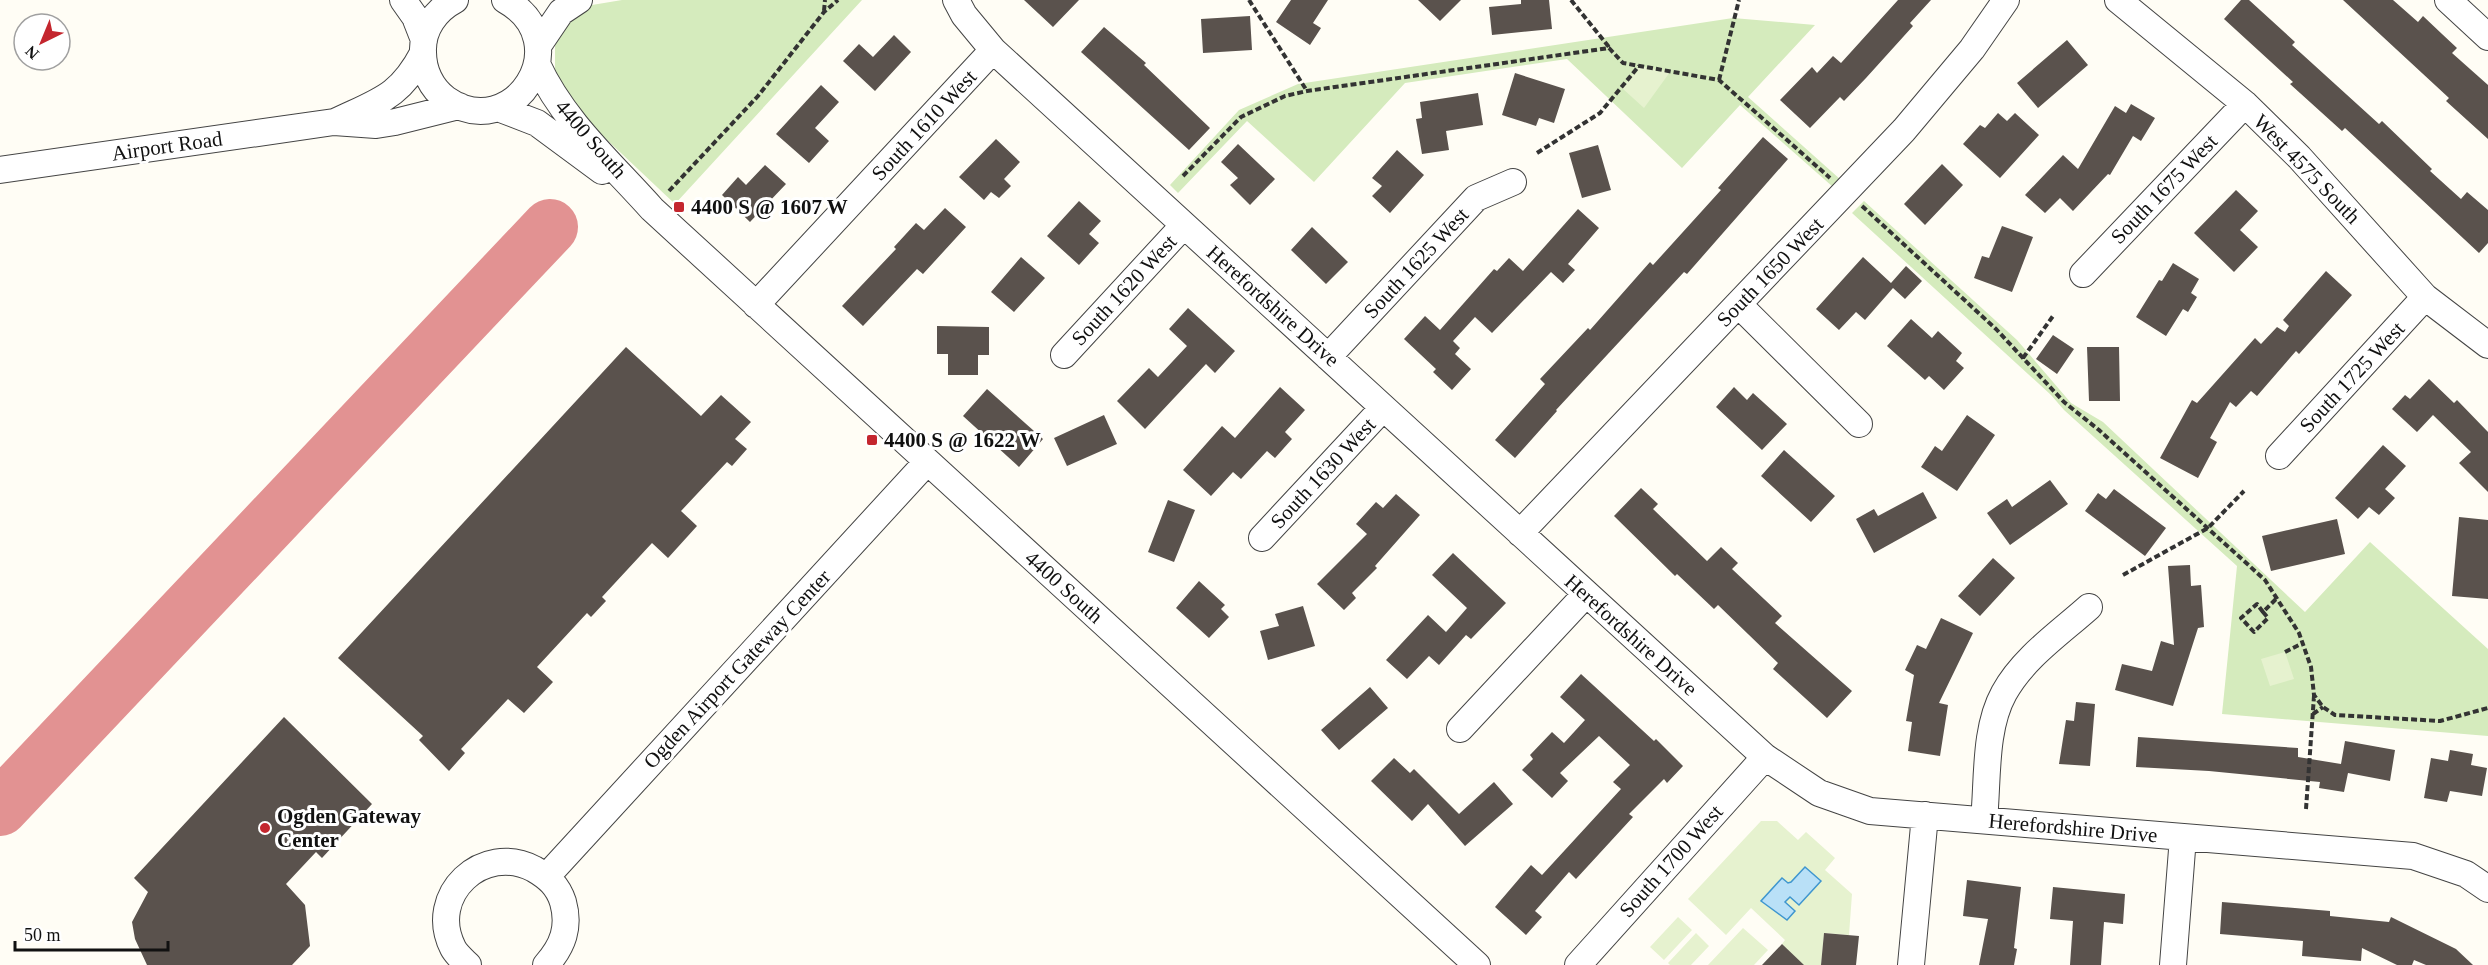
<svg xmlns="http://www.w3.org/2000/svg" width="2488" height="965" font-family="'Times New Roman',serif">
  <rect width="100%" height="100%" fill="#fffdf5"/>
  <path fill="#d5ebbd" d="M622,0H862L675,204L569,104L555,74V46L560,29L586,6Z
    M1733,18L1815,25L1748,97L1841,180L1833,187L1740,105L1682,168L1567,59L1405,83L1314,182L1247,121L1178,193L1170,185L1239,110L1298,84Z
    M1864,201L2017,340L2071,403L2103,422L2305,612L2370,542L2488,649V736L2222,714L2237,566L2064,410L2051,395L1852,213Z"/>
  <path fill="#e6f2cf" d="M1639,66L1670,72L1644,108L1622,88Z
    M2285,652L2294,679L2270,686L2261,659Z
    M1761,821H1777L1798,840L1806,832L1835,858L1825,870L1852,894L1849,935L1824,933L1821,965H1791L1797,959L1782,944L1785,940L1751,908L1726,935L1688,899Z
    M1678,917L1692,930L1664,960L1650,947Z
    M1743,928L1768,950L1754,965H1708Z
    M1696,933L1709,946L1691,965H1670L1668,963Z"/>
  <path fill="#b9e0f7" stroke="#3f96cf" stroke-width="1.5" d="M1805,867L1821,881L1799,905L1790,897L1785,902L1795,911L1787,920L1761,901L1782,878L1788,883L1791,882Z"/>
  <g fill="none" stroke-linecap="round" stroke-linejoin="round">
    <path stroke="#e29292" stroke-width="56" d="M0,808L550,227"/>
  </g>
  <path fill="#5a524d" d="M1024,0H1079L1053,27Z
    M1291,0H1328L1313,23L1321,28L1310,45L1276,22Z
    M1418,0H1461L1440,21Z
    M1521,0H1549L1552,29L1492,35L1489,7L1521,4Z
    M1898,0H1931L1910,23L1913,26L1866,78L1844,101L1840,97L1810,128L1780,100L1812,67L1817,73L1833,56L1841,63Z
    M2241,0H2249L2295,42L2292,45L2379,124L2382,121L2432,169L2430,171L2461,199L2467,192L2488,210V243L2479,253L2345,128L2342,131L2290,84L2293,82L2224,19Z
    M2343,0H2393L2418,22L2423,16L2442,34L2457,48L2452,53L2488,85V139L2446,101L2449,98Z
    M1250,16L1252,50L1203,53L1201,19Z
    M1104,27L1146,63L1144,65L1210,128L1189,150L1081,52Z
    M894,35L911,52L875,91L843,61L859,44L873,57Z
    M2067,40L2088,65L2038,108L2017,83Z
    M1515,73L1565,89L1554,123L1539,118L1536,126L1502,115Z
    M821,85L839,102L815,128L829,141L809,163L776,134Z
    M1478,93L1483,125L1446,131L1449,150L1422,154L1416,119L1422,118L1420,102Z
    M2131,104L2155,118L2141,141L2133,136L2110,175L2108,174L2073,211L2060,198L2045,213L2025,195L2063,155L2078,169L2115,106L2126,113Z
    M1998,113L2007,121L2015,113L2039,135L2000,178L1963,144L1980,125L1985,128Z
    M1763,137L1788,159L1687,274L1684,272L1556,410L1557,411L1515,458L1495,440L1545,384L1540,379L1588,328L1590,330L1650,262L1653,265L1721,190L1718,188Z
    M996,139L1020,162L1004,179L1011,186L999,198L991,192L984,200L959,177Z
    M1238,144L1275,179L1250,205L1230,185L1238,178L1221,162Z
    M1598,145L1611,190L1582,198L1569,153Z
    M1397,150L1424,175L1390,213L1372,196L1382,186L1372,178Z
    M1942,164L1963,185L1925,225L1904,204Z
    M765,165L786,184L750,222L722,195L738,177L746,185Z
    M2236,190L2258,211L2240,230L2258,247L2234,272L2194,233Z
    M1079,201L1101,221L1089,234L1099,243L1079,265L1047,236Z
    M945,208L966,227L923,274L917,269L863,326L842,306L896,249L894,247L916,223L924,230Z
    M1578,209L1599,228L1568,264L1575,270L1563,283L1551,272L1492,333L1475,317L1453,341L1460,348L1455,354L1471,369L1452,390L1433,372L1436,369L1404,339L1425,316L1440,330L1494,269L1497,271L1509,258L1523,271Z
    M2002,226L2033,237L2012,292L1974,278L1982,256L1989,258Z
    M1312,227L1348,262L1326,284L1291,250Z
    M1021,257L1045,278L1014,312L991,292Z
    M1863,257L1891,283L1906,266L1922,281L1905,299L1893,288L1865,320L1856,312L1839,330L1816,309Z
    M2173,263L2199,279L2191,293L2197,297L2188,312L2183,309L2166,336L2136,317L2159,280L2162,281Z
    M2326,271L2352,295L2299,354L2296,351L2257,396L2251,391L2236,407L2230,402L2210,438L2217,442L2198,478L2160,458L2192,400L2197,403L2255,338L2261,344L2277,327L2285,332L2289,326L2283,320Z
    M1188,308L1235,351L1215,373L1206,364L1145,429L1117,401L1149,368L1158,377L1187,346L1169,329Z
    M1911,319L1932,338L1938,331L1962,353L1956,361L1964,368L1944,390L1929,376L1925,380L1887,346Z
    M937,326L989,327V355H978V375H948V354H937Z
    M2053,335L2074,349L2057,374L2036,359Z
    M626,347L701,416L721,395L751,422L735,439L747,449L732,466L727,462L681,511L697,526L668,558L652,543L602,597L606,601L591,617L587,613L537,667L553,682L524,713L508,699L461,749L465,753L449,771L419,740L423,736L338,658Z
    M2087,347H2119L2120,401H2089Z
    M2429,379L2454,403L2457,400L2488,432V492L2459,463L2471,452L2433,415L2417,432L2392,409L2405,395L2410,399Z
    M1280,387L1305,410L1285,432L1292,439L1275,458L1267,451L1241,479L1233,472L1211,496L1183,470L1222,426L1235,438Z
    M1734,387L1747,400L1753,393L1787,424L1762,450L1716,407Z
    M987,389L1043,439L1019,467L963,416Z
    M1104,415L1117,444L1067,466L1054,438Z
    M1967,415L1995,435L1957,491L1921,467L1935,446L1942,451Z
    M2383,445L2406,466L2385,489L2395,498L2379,515L2369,507L2358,519L2335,498Z
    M1784,450L1835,496L1811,522L1761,476Z
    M2050,480L2068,504L2010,545L1987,513L2007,499L2012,507Z
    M1641,488L1658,504L1653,509L1707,561L1721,547L1738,563L1732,569L1782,616L1775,623L1852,691L1827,718L1773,669L1778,663L1718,605L1714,609L1677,574L1675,576L1614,516Z
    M2114,489L2166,528L2145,556L2085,511L2098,493L2106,499Z
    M1923,492L1937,518L1874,553L1856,519L1874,509L1878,516Z
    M1396,494L1420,515L1375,566L1377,568L1352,593L1356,598L1344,610L1317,584L1367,534L1356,524L1376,502L1383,508Z
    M1168,500L1195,510L1174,562L1148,552Z
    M2459,517L2488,520V599L2452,596Z
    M2337,519L2345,554L2271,571L2262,536Z
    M1453,553L1506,603L1471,639L1466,635L1439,665L1429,656L1407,679L1386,660L1428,615L1446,632L1467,608L1432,575Z
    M1993,558L2015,578L1980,616L1958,596Z
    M2190,565L2191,586L2201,585L2204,627L2198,628L2173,706L2115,690L2122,664L2152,671L2161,641L2174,645L2168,566Z
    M1199,581L1225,605L1221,609L1229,617L1209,638L1176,608Z
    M1303,606L1315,646L1268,660L1260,631L1279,626L1275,614Z
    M1941,618L1973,633L1939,703L1948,705L1940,756L1908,751L1912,722L1906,721L1914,675L1905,670L1917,645L1926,649Z
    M1581,674L1654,741L1656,739L1683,766L1667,783L1664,779L1629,814L1633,817L1576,879L1569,872L1535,911L1542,917L1526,935L1495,907L1531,865L1542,875L1621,789L1613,782L1630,765L1599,736L1560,773L1568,781L1552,798L1522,770L1533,759L1530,755L1552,732L1564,743L1585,720L1560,697Z
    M1370,687L1388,708L1339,750L1321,730Z
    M2076,702L2095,704L2090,766L2059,764L2066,720L2074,721Z
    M284,717L372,804L322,858L316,852L286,884L305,905L310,946L292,965H147L135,939L132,922L148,892L134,878Z
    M2138,737L2298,748V757L2341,764L2345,741L2395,750L2390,781L2348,773L2344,792L2319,788L2320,782L2209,771L2136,767Z
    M2450,750L2473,754L2471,765L2487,768L2482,796L2450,791L2447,802L2424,798L2431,758L2448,761Z
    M1394,758L1410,773L1414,769L1459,814L1494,782L1513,804L1465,846L1428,804L1412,821L1371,781Z
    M1967,880L2021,887L2014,948L2017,949L2014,965H1979L1988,919L1963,916Z
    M2053,887L2125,894L2123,924L2104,922L2101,965H2070L2073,921L2050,919Z
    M2222,902L2330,911V916L2389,922L2391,917L2456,949L2473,965H2426L2414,960L2412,965H2397L2362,948L2361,961L2302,956L2303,941L2220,934Z
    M1824,933L1859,936L1856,965H1821Z
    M1782,944L1804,965H1762Z"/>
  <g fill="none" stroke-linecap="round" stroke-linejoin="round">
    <defs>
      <path id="minor" d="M403,0L415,17L424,40
        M455,0C436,10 422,29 423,52C423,70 431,88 446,99C513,146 580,42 505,0
        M956,0L964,15L993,50L1765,757L1819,793L1870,811L2413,856L2466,874L2488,889
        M2118,0L2245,104L2299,157L2425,297L2488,345
        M2448,0L2488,37
        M538,46L561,12L579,0
        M537,64C563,121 611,163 652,209L1477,965
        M498,108L537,123L602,171
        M337,121C379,101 400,97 423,53
        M0,170L334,122L376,125L395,122L459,106
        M2083,274L2245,104
        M756,305L993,50
        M1739,305L1859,424
        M1064,355L1184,225
        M1328,357L1476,198L1513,182
        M2279,456L2425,297
        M1520,533L1904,130L1972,49L2006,0
        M1262,538L1383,408
        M1460,729L1586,594
        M1984,820C1988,780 1984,729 2004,693C2023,658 2060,633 2089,607
        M547,876L927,462
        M468,965C463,960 456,954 453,948C426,895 483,842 534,869C548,877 558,886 563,902C570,927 563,946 546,965
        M1578,965L1765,757
        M1911,965L1925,815
        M2173,965L2183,837"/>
    </defs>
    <use href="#minor" stroke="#444" stroke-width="28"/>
    <path stroke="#333" stroke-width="4" stroke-dasharray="6 3" stroke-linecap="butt" d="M1249,0L1307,91
      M1571,0L1609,47
      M824,11L825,0
      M1719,80L1739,0
      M1537,153L1600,113L1639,66
      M1183,176L1241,117L1285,96L1307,91L1609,48L1623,63L1719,80L1830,178
      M669,191L758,96L824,12L838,0
      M1862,206L1996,329L2064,402L2099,430L2265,580L2299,633L2311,667L2314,695L2323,707L2335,715L2440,721L2488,708
      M2023,358L2053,316
      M2123,575L2208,528L2244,491
      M2263,612L2257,604L2241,618L2254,632L2268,618L2263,612L2278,597
      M2285,652L2303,643
      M2313,714L2323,707
      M2306,809L2314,696"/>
    <use href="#minor" stroke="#fff" stroke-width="26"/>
  </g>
  <g fill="#c4262e" stroke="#fff" stroke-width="2">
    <rect x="673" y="201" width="12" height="12" rx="3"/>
    <rect x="866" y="434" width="12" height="12" rx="3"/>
    <circle cx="265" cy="828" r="6"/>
  </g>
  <g text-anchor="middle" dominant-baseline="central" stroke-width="6" stroke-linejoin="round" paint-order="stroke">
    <g font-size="21" fill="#111" stroke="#fff">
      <text transform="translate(924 125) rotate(-47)">South 1610 West</text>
      <text transform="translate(591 139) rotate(49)">4400 South</text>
      <text transform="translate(167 146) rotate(-8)">Airport Road</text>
      <text transform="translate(2307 169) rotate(46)">West 4575 South</text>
      <text transform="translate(2164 189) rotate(-46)">South 1675 West</text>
      <text transform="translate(1416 263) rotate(-47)">South 1625 West</text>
      <text transform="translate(1770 272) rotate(-46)">South 1650 West</text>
      <text transform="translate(1124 290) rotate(-47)">South 1620 West</text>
      <text transform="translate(1273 306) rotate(42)">Herefordshire Drive</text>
      <text transform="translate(2352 377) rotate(-47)">South 1725 West</text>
      <text transform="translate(1323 473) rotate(-47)">South 1630 West</text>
      <text transform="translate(1064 587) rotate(42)">4400 South</text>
      <text transform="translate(1631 635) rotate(42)">Herefordshire Drive</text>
      <text transform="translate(737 669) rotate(-47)">Ogden Airport Gateway Center</text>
      <text transform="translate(2073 828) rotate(5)">Herefordshire Drive</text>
      <text transform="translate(1671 861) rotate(-48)">South 1700 West</text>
    </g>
    <g font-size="21" font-weight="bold" fill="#111" stroke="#fff" text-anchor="start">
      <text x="691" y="207">4400 S @ 1607 W</text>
      <text x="884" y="440">4400 S @ 1622 W</text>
      <text x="277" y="816">Ogden Gateway<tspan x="277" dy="24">Center</tspan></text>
    </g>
  </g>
  <g transform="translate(42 42) rotate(223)"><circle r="28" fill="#ffffff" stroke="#a0a0a0" stroke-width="1.5"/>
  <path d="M0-4.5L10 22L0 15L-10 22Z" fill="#c4262e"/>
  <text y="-9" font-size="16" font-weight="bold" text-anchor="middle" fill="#111111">N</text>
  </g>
  <path d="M15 941v9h153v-9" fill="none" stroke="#111111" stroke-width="3"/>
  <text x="24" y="941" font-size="18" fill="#111111" stroke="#ffffff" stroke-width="4.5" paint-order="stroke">50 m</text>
</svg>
